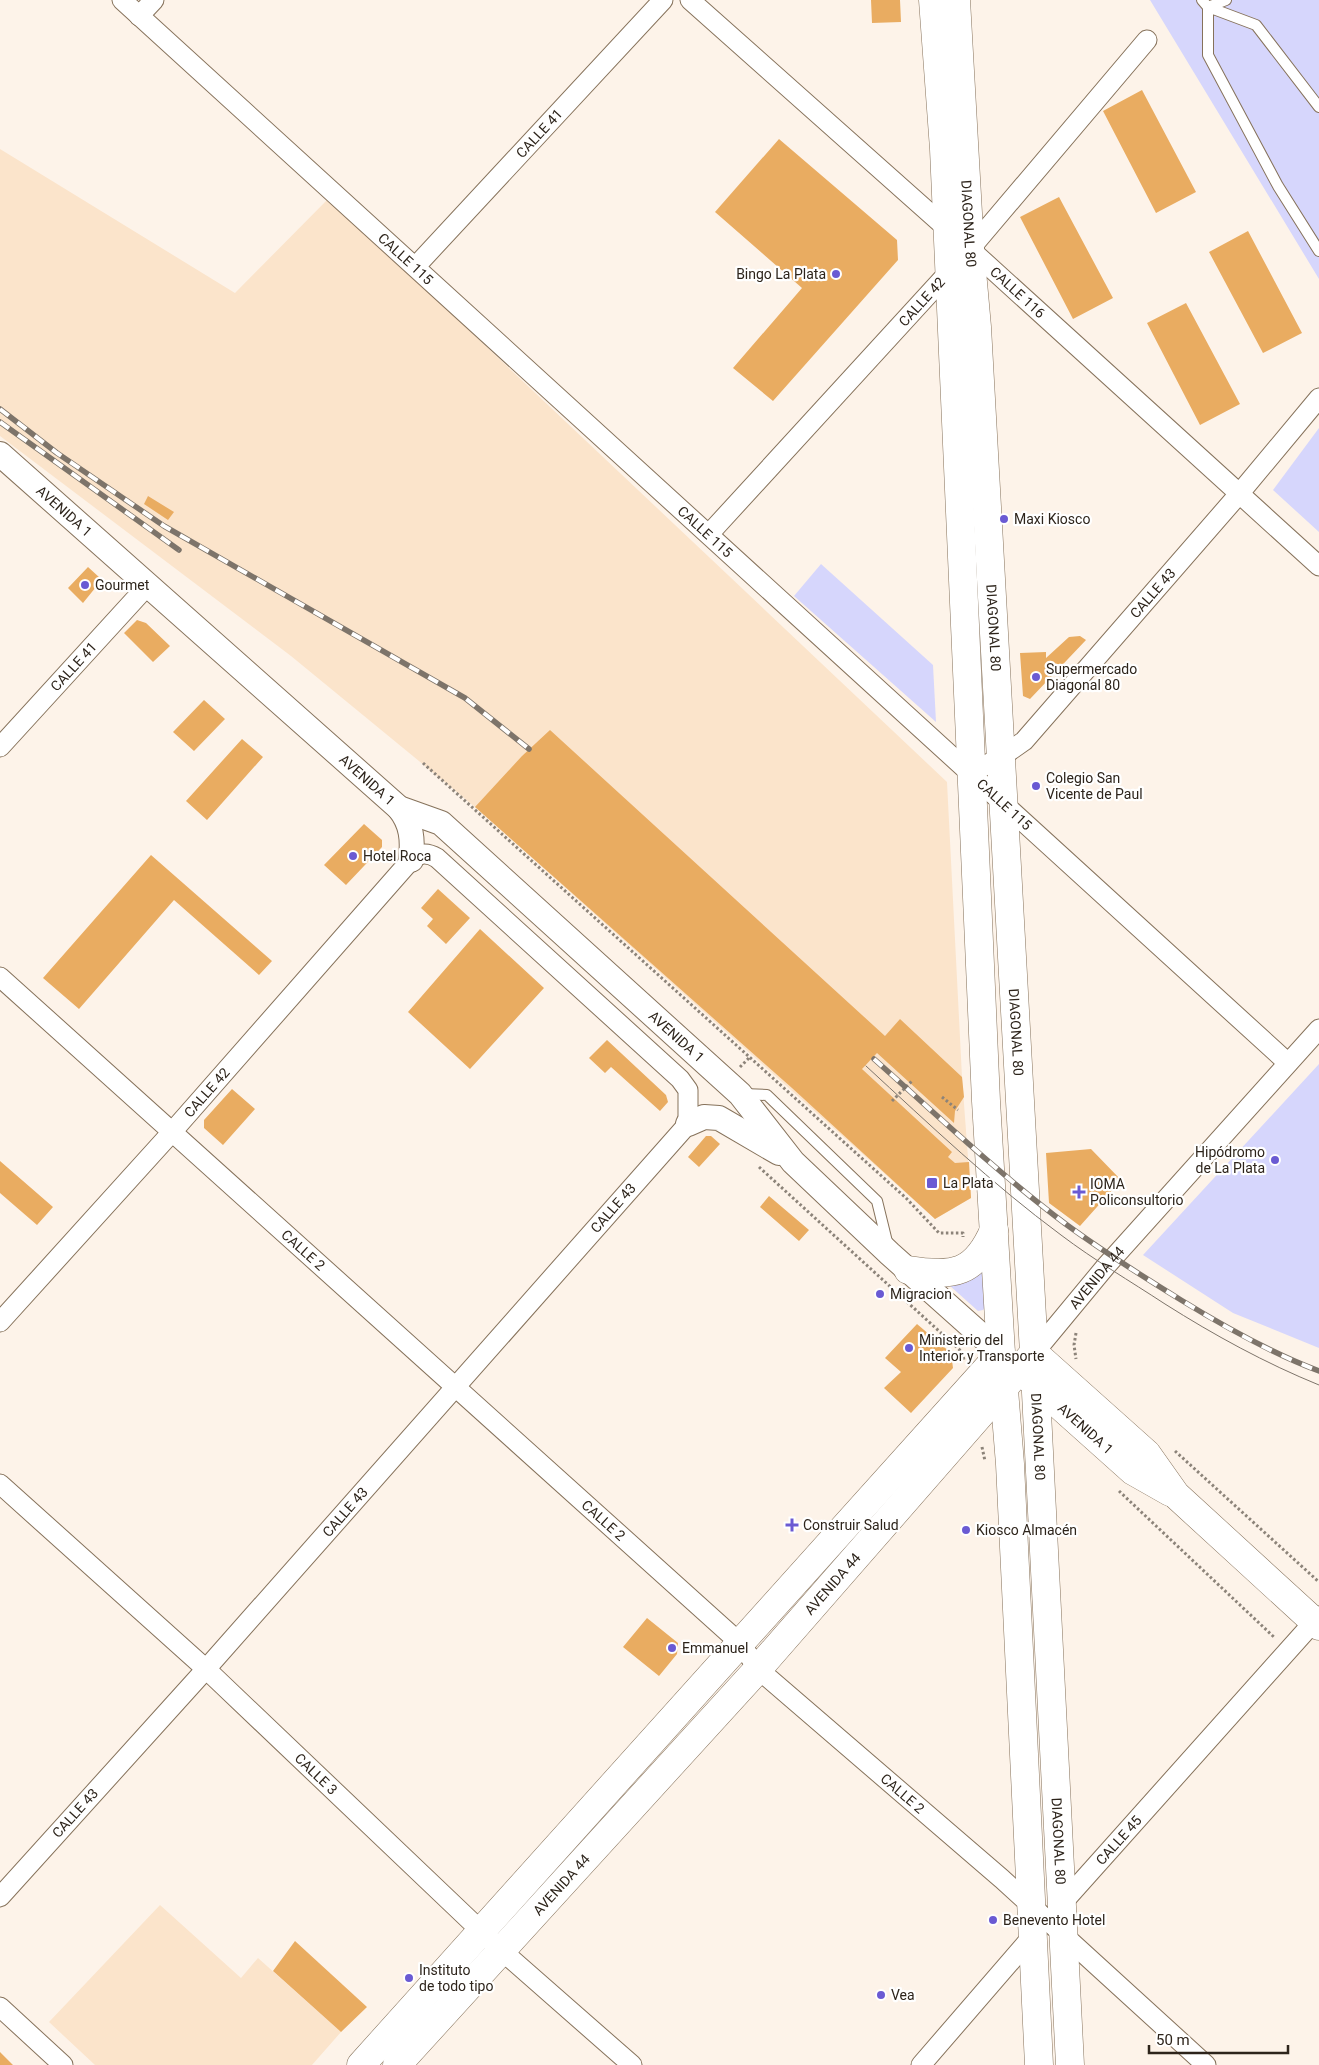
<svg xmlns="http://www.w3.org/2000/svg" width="1319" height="2065" font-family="Roboto,sans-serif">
  <rect width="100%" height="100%" fill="#fdf3e9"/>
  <path fill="#fbe4cb" d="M0,149L235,293L329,198L947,782L962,1077L971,1198L935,1219L475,807L291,656L0,436Z
    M160,1905L241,1978L258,1958L341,2032L312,2065H95L49,2022Z"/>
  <path fill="#d6d6fc" d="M1150,0H1319V279Z
    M1319,428V532L1273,490Z
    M821,564L933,665L936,722L794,596Z
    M1319,1064V1348L1233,1313L1143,1255Z
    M984,1269L987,1304L983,1310L978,1311L939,1276Z"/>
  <path fill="#e9ac61" d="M871,0H900L901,22L872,23Z
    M1142,90L1196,192L1156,213L1103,111Z
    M779,139L897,240L898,260L773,401L733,368L802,288L715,212Z
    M1059,197L1113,298L1073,319L1020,217Z
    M1248,231L1302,333L1263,353L1209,252Z
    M1186,303L1240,404L1200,425L1147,323Z
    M148,496L174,512L168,520L144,504Z
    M88,567L100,578V582L83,603L68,588Z
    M137,620L146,623L170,646L153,662L124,633Z
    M1080,636L1086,640L1030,699L1023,696L1020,653L1046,652V658L1069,637Z
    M204,700L225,719L194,751L173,732Z
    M550,730L885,1036L900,1019L962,1077L964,1097L955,1111L954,1123L877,1053L862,1069L952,1152L948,1157L955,1163L969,1162L971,1198L935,1219L792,1088L475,807L522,756Z
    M242,739L263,757L207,820L186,801Z
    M364,824L382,840V847L346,885L324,865Z
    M151,855L272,961L259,975L174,900L79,1009L43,978Z
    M438,889L470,918L446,944L427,926L433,919L421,908Z
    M480,929L544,988L470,1069L408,1012Z
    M607,1040L666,1095L668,1102L660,1111L611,1067L605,1073L589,1058Z
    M232,1089L255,1109L223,1145L204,1128V1120Z
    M706,1136H711L720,1144L699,1167L688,1157Z
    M1091,1149L1121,1180L1080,1226L1049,1203L1046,1153Z
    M0,1161L53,1207L37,1225L0,1193Z
    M769,1196L809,1230L799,1241L760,1207Z
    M917,1324L951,1353L953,1368L911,1413L884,1388L901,1372L885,1358Z
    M647,1618L678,1643L677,1654L659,1676L623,1647Z
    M295,1941L367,2007L341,2032L273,1971Z
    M0,2052L13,2065H0Z"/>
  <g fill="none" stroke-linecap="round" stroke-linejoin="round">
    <defs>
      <path id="service" d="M1202,0L1208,7L1256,25L1319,107
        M1226,0L1208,7V55L1278,186L1319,251
        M743,1094L767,1095L877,1201L888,1246"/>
      <g id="minor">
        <path id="s1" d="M122,0L1288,1063"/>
        <path id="s2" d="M690,0L970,249L1319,566"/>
        <path d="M139,16L154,0"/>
        <path id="s3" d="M416,266L663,0"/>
        <path id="s4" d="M709,534L970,249L1147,40"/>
        <path id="s5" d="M0,747L148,585"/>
        <path id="s6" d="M971,773L1001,757L1024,741L1239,494L1319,398"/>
        <path id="s7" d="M0,977L741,1644L758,1669L1002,1879L1206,2065"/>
        <path id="s8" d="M0,1322L172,1132L411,860C419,853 427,852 437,858L680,1079L688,1090V1124L206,1669L0,1897"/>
        <path id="s9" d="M1034,1353L1106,1266L1319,1029"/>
        <path id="s10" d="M0,1484L206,1669L501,1950L632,2065"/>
        <path id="s11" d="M1058,1908L1319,1616"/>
        <path d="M0,2007L63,2065"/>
        <path d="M921,2065L1036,1932"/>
      </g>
      <g id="tertiary">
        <path id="s12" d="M0,454L399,808L441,823L740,1094L793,1162L890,1254L1001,1353"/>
        <path d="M399,808C412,824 413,840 411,860"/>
        <path d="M688,1124L704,1117L719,1118L779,1153"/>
      </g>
      <g id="secondary">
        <path d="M933,0L944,149L986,1101L1001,1353L1010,1464L1039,2065"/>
        <path id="s13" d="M956,0L970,249L977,327L1034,1353L1070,2065"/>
        <path d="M908,1270C954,1277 975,1274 994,1230"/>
        <path d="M1034,1353L1147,1454L1176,1495L1319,1626"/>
        <path id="s14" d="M1029,1378L1133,1471L1170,1492"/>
      </g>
      <g id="primary">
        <path d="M361,2065L1001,1353"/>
        <path id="s15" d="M397,2065L758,1669L1034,1353"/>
      </g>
    </defs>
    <use href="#service" stroke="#86725b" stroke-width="12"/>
    <use href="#minor" stroke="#86725b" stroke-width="21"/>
    <use href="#tertiary" stroke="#86725b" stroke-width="26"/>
    <use href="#secondary" stroke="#86725b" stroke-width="29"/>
    <use href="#primary" stroke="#86725b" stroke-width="29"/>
    <path stroke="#8c8379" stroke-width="3" stroke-dasharray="2.5 2.5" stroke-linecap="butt" d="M423,763L906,1198L939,1233H963V1237
      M740,1067L750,1057
      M942,1097L958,1110
      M892,1101L913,1080
      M759,1167L962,1352L964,1360
      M1076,1333L1074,1345L1076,1359
      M982,1447L985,1461
      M1175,1451L1319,1582
      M1119,1491L1275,1638"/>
    <use href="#service" stroke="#fff" stroke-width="10"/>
    <use href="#minor" stroke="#fff" stroke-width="19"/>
    <use href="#tertiary" stroke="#fff" stroke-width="24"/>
    <use href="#secondary" stroke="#fff" stroke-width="28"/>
    <use href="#primary" stroke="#fff" stroke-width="28"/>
    <path stroke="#7d746a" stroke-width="1" d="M866,1066C929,1124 992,1184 1061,1235C1094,1260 1130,1281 1165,1304C1214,1335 1265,1363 1319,1385"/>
    <defs>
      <path id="rail" d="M0,409L57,453L164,526L465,698L529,749
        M0,422L179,550
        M874,1059C937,1115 999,1174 1067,1225C1104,1252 1142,1276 1181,1300C1225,1327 1271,1353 1319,1371"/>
    </defs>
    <use href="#rail" stroke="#7d746a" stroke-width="5.5"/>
    <use href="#rail" stroke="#fff" stroke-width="4" stroke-dasharray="11" stroke-linecap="butt"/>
  </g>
  <g fill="#6a5ad3" stroke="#fff" stroke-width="2">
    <circle cx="836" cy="274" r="5"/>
    <circle cx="1004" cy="519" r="5"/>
    <circle cx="85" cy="585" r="5"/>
    <circle cx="1036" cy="677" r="5"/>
    <circle cx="1036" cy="786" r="5"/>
    <circle cx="353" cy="856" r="5"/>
    <circle cx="1275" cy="1160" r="5"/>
    <rect x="926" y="1177" width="12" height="12" rx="2.5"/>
    <path d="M1076.5 1184.5h5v5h5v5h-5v5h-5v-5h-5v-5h5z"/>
    <circle cx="880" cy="1294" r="5"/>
    <circle cx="909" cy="1348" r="5"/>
    <path d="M789.5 1517.5h5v5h5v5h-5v5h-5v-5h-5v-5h5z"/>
    <circle cx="966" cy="1530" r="5"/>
    <circle cx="672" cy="1648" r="5"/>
    <circle cx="993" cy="1920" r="5"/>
    <circle cx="409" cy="1978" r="5"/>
    <circle cx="881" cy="1995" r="5"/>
  </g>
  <g text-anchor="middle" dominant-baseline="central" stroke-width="4.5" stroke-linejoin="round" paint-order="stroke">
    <g font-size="14" fill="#2d241b" stroke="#fff">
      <text stroke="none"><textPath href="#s3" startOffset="181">CALLE 41</textPath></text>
      <text stroke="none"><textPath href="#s13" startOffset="224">DIAGONAL 80</textPath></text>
      <text stroke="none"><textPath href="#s1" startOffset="384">CALLE 115</textPath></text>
      <text stroke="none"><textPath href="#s2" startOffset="439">CALLE 116</textPath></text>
      <text stroke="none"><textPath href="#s4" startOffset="315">CALLE 42</textPath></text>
      <text stroke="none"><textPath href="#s12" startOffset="86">AVENIDA 1</textPath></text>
      <text stroke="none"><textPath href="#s1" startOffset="789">CALLE 115</textPath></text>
      <text stroke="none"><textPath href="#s6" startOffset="258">CALLE 43</textPath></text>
      <text stroke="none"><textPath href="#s13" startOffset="629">DIAGONAL 80</textPath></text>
      <text stroke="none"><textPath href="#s5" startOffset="109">CALLE 41</textPath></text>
      <text stroke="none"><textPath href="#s12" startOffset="491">AVENIDA 1</textPath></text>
      <text stroke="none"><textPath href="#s1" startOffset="1194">CALLE 115</textPath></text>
      <text stroke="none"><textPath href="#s13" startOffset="1034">DIAGONAL 80</textPath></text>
      <text stroke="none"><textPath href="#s12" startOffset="896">AVENIDA 1</textPath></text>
      <text stroke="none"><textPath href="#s8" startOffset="309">CALLE 42</textPath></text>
      <text transform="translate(613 1208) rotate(-49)">CALLE 43</text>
      <text stroke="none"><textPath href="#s7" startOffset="408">CALLE 2</textPath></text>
      <text stroke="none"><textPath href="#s9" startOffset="98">AVENIDA 44</textPath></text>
      <text stroke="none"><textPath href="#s14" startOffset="76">AVENIDA 1</textPath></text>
      <text stroke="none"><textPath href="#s13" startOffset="1439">DIAGONAL 80</textPath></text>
      <text transform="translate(345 1512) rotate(-49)">CALLE 43</text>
      <text stroke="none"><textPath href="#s7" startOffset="812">CALLE 2</textPath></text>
      <text stroke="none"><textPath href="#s15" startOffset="649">AVENIDA 44</textPath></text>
      <text stroke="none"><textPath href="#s10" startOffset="429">CALLE 3</textPath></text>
      <text stroke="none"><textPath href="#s7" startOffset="1218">CALLE 2</textPath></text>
      <text transform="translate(75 1813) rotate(-48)">CALLE 43</text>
      <text stroke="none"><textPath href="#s11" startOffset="91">CALLE 45</textPath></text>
      <text stroke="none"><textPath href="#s13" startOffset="1844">DIAGONAL 80</textPath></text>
      <text stroke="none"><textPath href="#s15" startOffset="244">AVENIDA 44</textPath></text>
    </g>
    <g font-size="14" fill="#2d241b" stroke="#fff" text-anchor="start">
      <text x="826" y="274" text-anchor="end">Bingo La Plata</text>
      <text x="1014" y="519">Maxi Kiosco</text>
      <text x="95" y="585">Gourmet</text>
      <text x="1046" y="669">Supermercado<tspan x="1046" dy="16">Diagonal 80</tspan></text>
      <text x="1046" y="778">Colegio San<tspan x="1046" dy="16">Vicente de Paul</tspan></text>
      <text x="363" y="856">Hotel Roca</text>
      <text x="1265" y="1152" text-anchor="end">Hipódromo<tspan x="1265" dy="16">de La Plata</tspan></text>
      <text x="943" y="1183">La Plata</text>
      <text x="1090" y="1184">IOMA<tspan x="1090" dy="16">Policonsultorio</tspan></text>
      <text x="890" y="1294">Migracion</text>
      <text x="919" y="1340">Ministerio del<tspan x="919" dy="16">Interior y Transporte</tspan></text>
      <text x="803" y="1525">Construir Salud</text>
      <text x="976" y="1530">Kiosco Almacén</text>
      <text x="682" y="1648">Emmanuel</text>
      <text x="1003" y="1920">Benevento Hotel</text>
      <text x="419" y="1970">Instituto<tspan x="419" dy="16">de todo tipo</tspan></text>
      <text x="891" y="1995">Vea</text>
    </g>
  </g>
  <path d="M1149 2045v8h139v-8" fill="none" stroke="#2d241b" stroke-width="2.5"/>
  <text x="1156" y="2045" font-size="15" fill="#2d241b" stroke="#ffffff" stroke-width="4" paint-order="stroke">50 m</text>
</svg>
